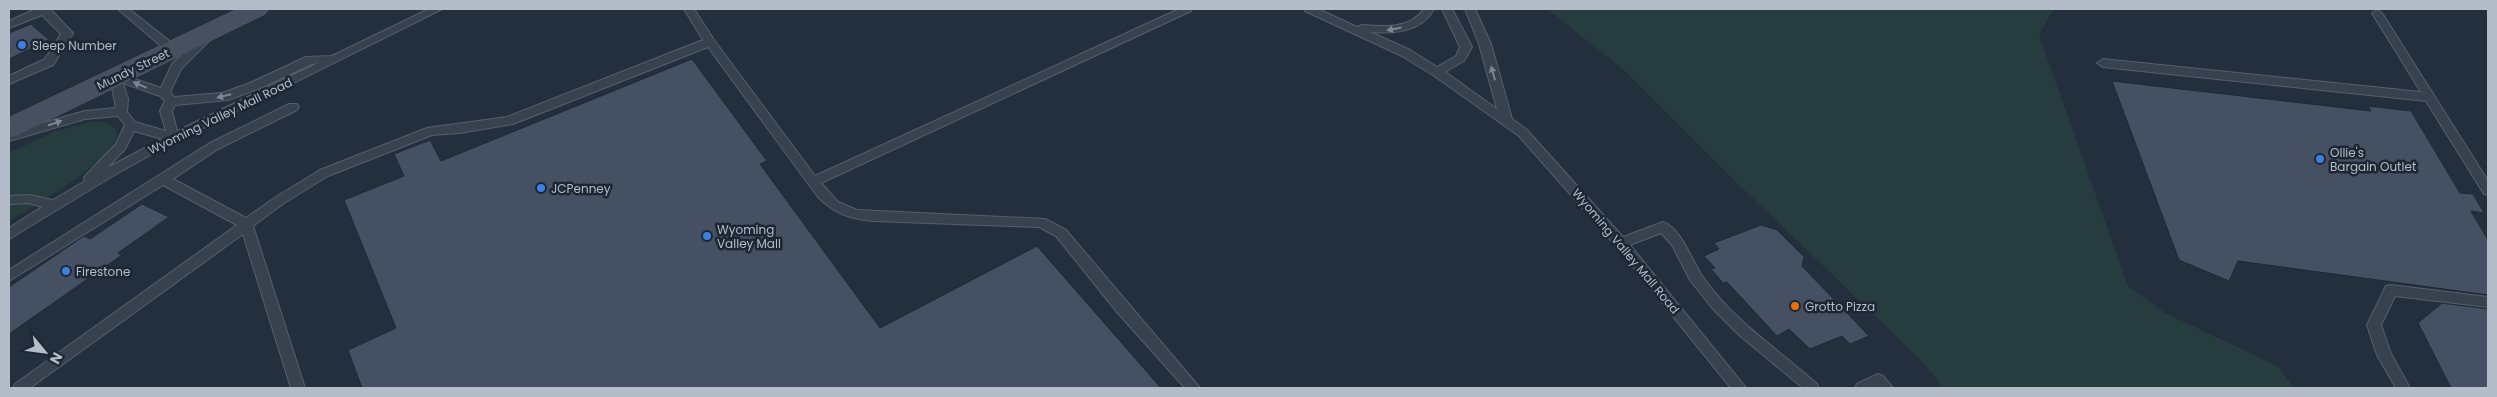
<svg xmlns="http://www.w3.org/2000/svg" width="2497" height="397" font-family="Poppins,sans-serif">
  <rect width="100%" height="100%" fill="#242f3e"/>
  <path fill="#263c3f" d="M1547,9H2054L2039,35L2128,286L2165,313L2278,366L2294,388H1943L1925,364L1732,178L1625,71Z
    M95,121C172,130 22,213 9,221V153L56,131Z"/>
  <path fill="#455162" stroke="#1f2835" d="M31,24L49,40L9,59V33Z
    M692,59L767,161L760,164L880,328L1037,246L1161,388H362L348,350L396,328L344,200L404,176L394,154L430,140L441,161Z
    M2112,81L2371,111L2368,106L2411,111L2460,193L2473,194L2484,213L2471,211L2488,240V295L2238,261L2229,281L2179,260Z
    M142,204L169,217L118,253L122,255L9,334V287L78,240L84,236L90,239Z
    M1761,225L1777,230L1804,257L1802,266L1869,336L1850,344L1842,336L1810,349L1789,329L1777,336L1727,282L1723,283L1711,269L1715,268L1704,256L1719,249L1714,243Z
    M2442,303L2488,309V388H2451L2418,323Z"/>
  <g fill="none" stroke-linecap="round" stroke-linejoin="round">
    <defs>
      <path id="lane" d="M36,9H50L73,33L53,65L9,84V76L45,59L61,34L42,15L9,28V21Z
        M118,9H129L177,47L179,50L177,53H169Z
        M429,9H442L161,149L111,177L9,239V228L42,207L29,203L9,204V196L29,195L53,200L85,181L84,178L86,175L116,144L125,125L118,116L85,119L9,141V133L85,111L116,108L110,77L112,74H120L161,88L172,64L202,36L206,34L212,38L181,69L170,92L174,97L222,93L250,83L306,57L332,56ZM318,63L177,131L172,111L175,105L228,100L258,89L312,64ZM123,83L160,96L165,101L160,111L166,131L135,122L127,112L128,99ZM134,131L162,139L107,168L125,149Z
        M684,9H694L714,40L815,176L1179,9H1192L1191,11L821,183L838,202L857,210L1045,219L1066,230L1200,388H1185L1117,312L1056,236L1039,227L873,221C850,219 834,213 818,197L708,47L513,124L460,133L432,135L328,176L284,203L253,226L305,388H291L243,234L30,388H13L15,384L237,225L163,185L9,281V270L210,143L289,104H297L299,107L297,110L218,149L173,179L246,218L276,197L320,170L427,128L507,117L703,40Z
        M1304,9H1318L1357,27L1362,25C1384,27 1410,29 1424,9H1434C1421,32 1395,34 1370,32L1410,50L1437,67L1456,56L1460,47L1442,9H1452L1472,47L1464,61L1445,72L1497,109L1479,44L1465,9H1475L1491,44L1512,119L1527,130L1623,237L1663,222C1682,228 1693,265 1705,280C1735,322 1779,350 1817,384L1819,388H1803L1739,335L1713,309L1690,280L1672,245L1661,233L1630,245L1746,388H1731L1616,246L1519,136L1433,75L1402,56L1305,11Z
        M2377,10L2382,13L2488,181V195L2484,194L2426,101L2103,67L2097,63L2103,59L2421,92L2372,13Z
        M2391,285L2488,297V307L2395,296L2381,325L2391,354L2410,388H2396L2377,355L2367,325L2386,286Z
        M1878,374L1883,376L1893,388H1855L1857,384Z"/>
      <path id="secondary" d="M238,9H269L265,14L18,135L9,138V118Z"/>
    </defs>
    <use href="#lane" stroke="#565f6c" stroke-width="2"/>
    <use href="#secondary" stroke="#565f6c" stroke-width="1"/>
    <use href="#lane" fill="#38414e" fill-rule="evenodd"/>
    <use href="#secondary" fill="#465061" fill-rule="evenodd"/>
  </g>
  <defs><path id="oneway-solid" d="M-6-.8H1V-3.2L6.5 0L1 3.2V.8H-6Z" transform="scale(1.25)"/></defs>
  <g fill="#7c8592">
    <use href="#oneway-solid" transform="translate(1394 29) rotate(169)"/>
    <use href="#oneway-solid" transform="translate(1493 73) rotate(-106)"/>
    <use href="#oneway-solid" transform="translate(140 85) rotate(-157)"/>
    <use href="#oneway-solid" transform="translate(224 96) rotate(166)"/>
    <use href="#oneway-solid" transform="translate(55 123) rotate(-19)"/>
  </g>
  <g fill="#3f7fe0" stroke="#1d2633" stroke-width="2">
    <circle cx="22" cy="45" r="5"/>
    <circle cx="2320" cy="159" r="5"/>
    <circle cx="541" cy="188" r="5"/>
    <circle cx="707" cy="236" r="5"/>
    <circle cx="66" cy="271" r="5"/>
  </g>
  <circle fill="#e8710a" stroke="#1d2633" stroke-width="2" cx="1795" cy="306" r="5"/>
  <g text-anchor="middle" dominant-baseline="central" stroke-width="5" stroke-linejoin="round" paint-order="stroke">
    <g font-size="12" fill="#b4bcc9" stroke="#1d2633" text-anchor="start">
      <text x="32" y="45">Sleep Number</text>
      <text x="2330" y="152">Ollie's<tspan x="2330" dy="14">Bargain Outlet</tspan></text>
      <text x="551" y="188">JCPenney</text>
      <text x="717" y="229">Wyoming<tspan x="717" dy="14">Valley Mall</tspan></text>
      <text x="76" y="271">Firestone</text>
      <text x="1805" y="306">Grotto Pizza</text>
    </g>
    <g font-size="12" fill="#b4bcc9" stroke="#1d2633">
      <text transform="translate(133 69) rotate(-26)">Mundy Street</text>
      <text transform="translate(220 116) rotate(-26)">Wyoming Valley Mall Road</text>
      <text transform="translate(1626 251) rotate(50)">Wyoming Valley Mall Road</text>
    </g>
  </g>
  <rect width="2497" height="397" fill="none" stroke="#b4bcc9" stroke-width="20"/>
  <g transform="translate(45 352) rotate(119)" stroke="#1d2633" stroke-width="4" paint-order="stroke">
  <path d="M0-4L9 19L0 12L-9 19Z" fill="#b4bcc9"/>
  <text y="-8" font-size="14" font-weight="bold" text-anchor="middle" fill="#b4bcc9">N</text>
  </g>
</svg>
